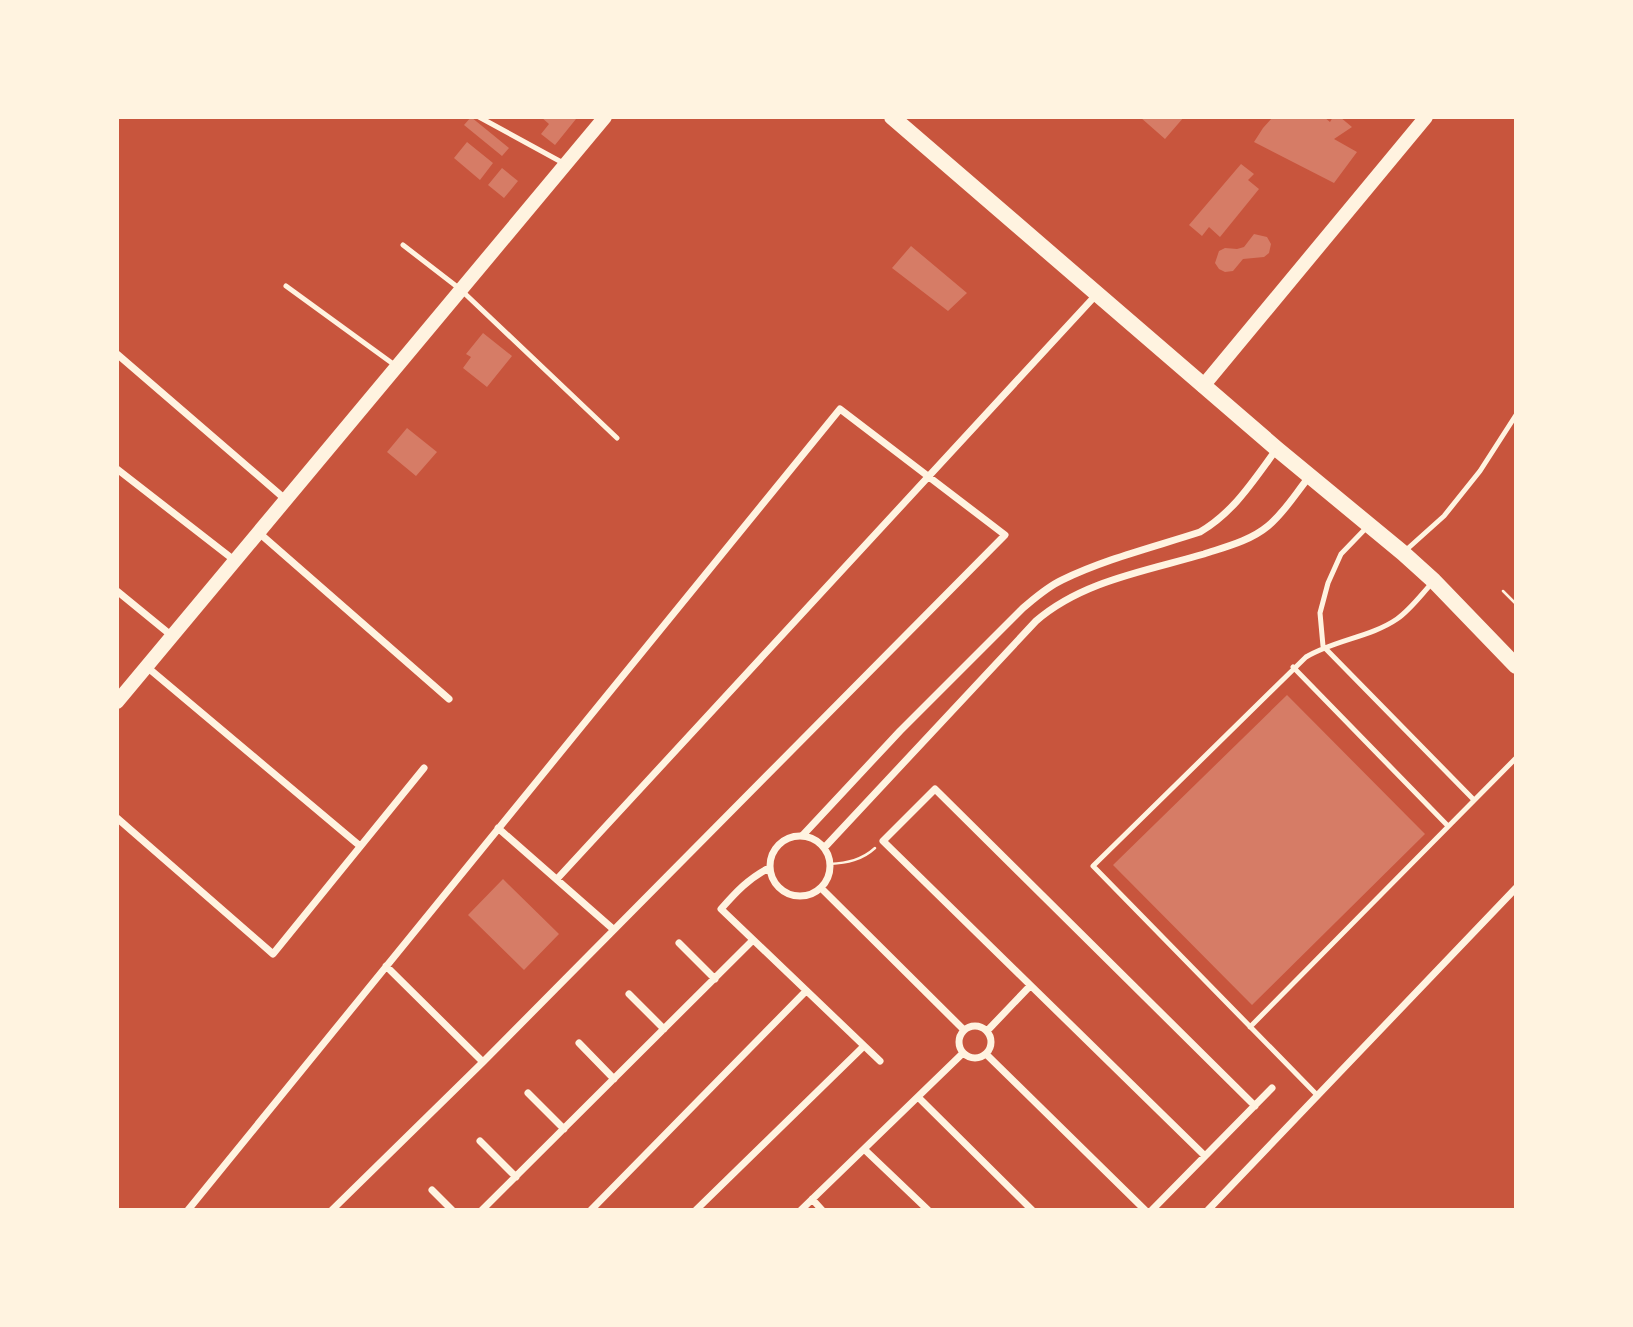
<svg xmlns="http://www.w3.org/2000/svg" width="1633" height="1327" font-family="Signika,sans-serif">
  <rect width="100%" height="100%" fill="#c8553d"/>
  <path fill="#d67c66" d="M471,117L509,148L502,156L464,125Z
    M541,117H574L576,119L555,145L541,134L549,124Z
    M1140,117H1184L1165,139Z
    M1273,117H1324L1330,122L1333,117H1340L1352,127L1334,139L1357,152L1334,183L1254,142L1263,128Z
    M467,142L493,163L480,180L454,158Z
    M1241,164L1254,174L1248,180L1259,189L1220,237L1209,227L1202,236L1189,225Z
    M502,168L518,181L504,198L488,185Z
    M1254,234L1267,237L1271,244L1269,253L1264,257L1243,259L1233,271L1225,272L1219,269L1215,263L1219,251L1225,248L1237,249L1244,247Z
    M911,246L967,293L948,311L892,268Z
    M483,333L512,356L487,387L463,368L471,357L466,354Z
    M407,428L437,452L416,476L387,452Z
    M1287,695L1425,834L1252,1005L1113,865Z
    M503,879L559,934L524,970L468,915Z"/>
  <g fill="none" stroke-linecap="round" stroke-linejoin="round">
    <path stroke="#fff3e0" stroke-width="2.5" d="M1503,591L1516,604
      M830,864C847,863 862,860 875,848"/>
    <path stroke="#fff3e0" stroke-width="5" d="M479,117L565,164
      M403,245L460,289L617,438
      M286,286L396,366
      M1368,526L1341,554L1328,583L1320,613L1323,646L1474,800
      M1405,551L1444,516L1480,471L1516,415
      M1293,667L1448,826
      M1250,1027L1516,758
      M1318,1096L1093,866L1306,657C1334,640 1371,637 1397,619C1410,610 1421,595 1432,583"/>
    <path stroke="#fff3e0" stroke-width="7" d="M117,354L285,499
      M117,469L234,560
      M258,532L449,699
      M117,591L172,636
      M147,667L360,846
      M117,818L273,954L424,768
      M498,828L613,929
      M770 866a30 30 0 1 1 60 0a30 30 0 1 1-60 0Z
      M802,836L900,731L1023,608C1035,598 1047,587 1062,580C1105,559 1154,547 1200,532C1234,512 1253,481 1276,450
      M824,848L1036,621C1082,581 1146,571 1204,554C1225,547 1250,541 1268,526C1284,513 1296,493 1309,477
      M769,868C749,878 736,892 721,909L880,1061
      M557,879L1096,295
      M821,888L964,1030
      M679,943L715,979
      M386,966L483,1062
      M629,994L664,1029
      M959 1042a16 16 0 1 1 32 0a16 16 0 1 1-32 0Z
      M987,1031L1030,986
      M579,1043L614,1079
      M986,1054L1145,1210
      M528,1093L564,1129
      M918,1097L1032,1210
      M480,1141L516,1177
      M864,1149L928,1210
      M1205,1156L883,841L935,789L1255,1106
      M432,1190L452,1210
      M812,1199L822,1210
      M188,1210L840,409L1005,535L483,1062L332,1210
      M482,1210L753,940
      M591,1210L806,991
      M696,1210L864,1046
      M801,1210L963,1053
      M1152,1210L1272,1088
      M1208,1210L1516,888"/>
    <path stroke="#fff3e0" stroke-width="14" d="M1203,386L1426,117
      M117,702L605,117"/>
    <path stroke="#fff3e0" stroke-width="16" d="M892,117L1277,449L1403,553L1434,581L1516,666"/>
  </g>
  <rect width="1633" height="1327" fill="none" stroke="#fff3e0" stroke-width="238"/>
</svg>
